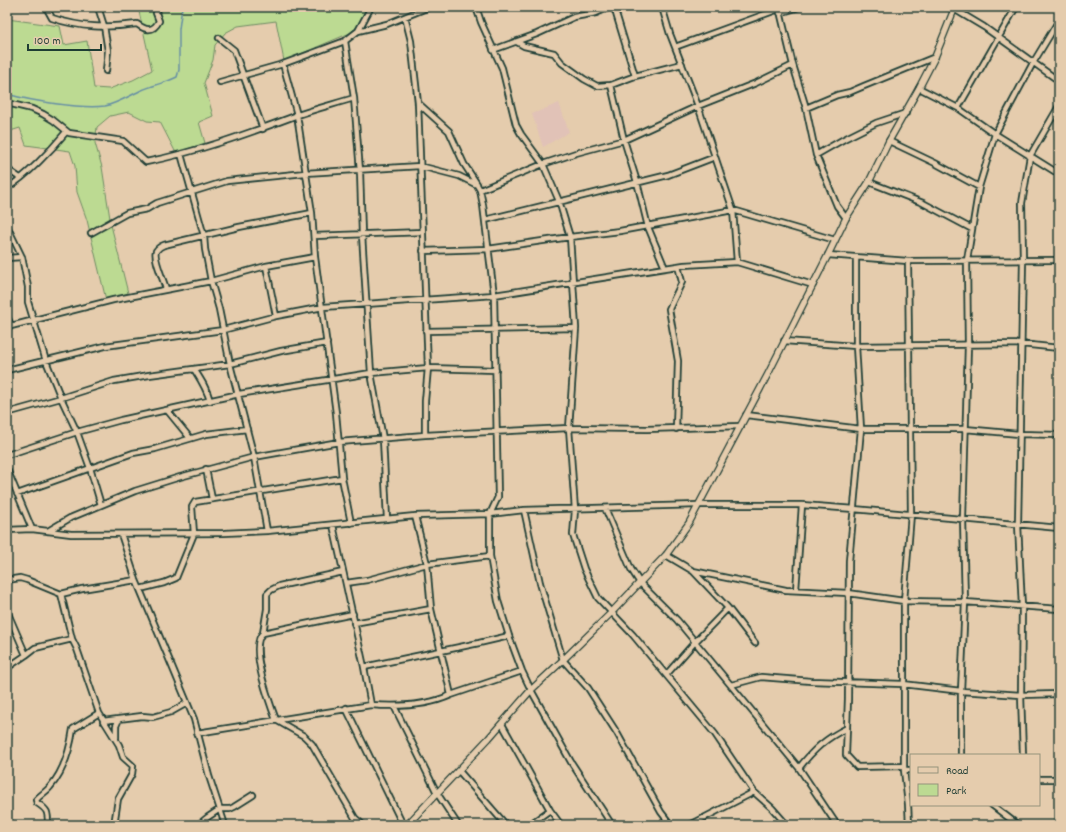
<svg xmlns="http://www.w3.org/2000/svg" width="1066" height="832" font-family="Dekko,sans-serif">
  <rect width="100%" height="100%" fill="#e5ccad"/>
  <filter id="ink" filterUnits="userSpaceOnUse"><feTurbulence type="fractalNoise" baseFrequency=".025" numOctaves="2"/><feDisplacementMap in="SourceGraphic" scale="8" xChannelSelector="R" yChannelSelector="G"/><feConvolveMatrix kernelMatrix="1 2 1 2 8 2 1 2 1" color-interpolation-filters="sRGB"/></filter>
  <g filter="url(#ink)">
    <path fill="#e1c2b7" d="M559,103L569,132L543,147L532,114Z"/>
    <path fill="#bcda92" stroke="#6e8c63" d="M138,7H370L364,20L350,33L284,61L276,21L238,26L225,33L215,45L213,60L204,83L213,116L199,122L205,143L176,153L160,122L147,121L129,112L110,116L97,127L95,143L102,167L111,225L128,293L106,300L87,220L77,192L75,166L70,151L26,145L20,128L7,132V19L60,26L64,45L87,41L94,88L109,89L133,80L152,70Z"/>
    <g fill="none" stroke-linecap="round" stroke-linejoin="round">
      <path stroke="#658ea5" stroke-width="1.5" d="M7,94C31,101 80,109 105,106C116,104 131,95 142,90C154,85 165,83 177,77L179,70V29L182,7"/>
      <defs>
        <path id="minor" d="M46,7L52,18C82,28 106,28 137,24C145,30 153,33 159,21L156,13L159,7
          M98,7L104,26L108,51L106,71
          M476,7L481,22L502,68L516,125L521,134L543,164L559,201L570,237L576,328L569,428L575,510L573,535L584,569L598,598L633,635L715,734L754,792L772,808L787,825
          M614,7L635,76
          M662,7L670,34L698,106L733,210L737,262
          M779,7L793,65L806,108L816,155L837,206L846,218
          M954,9L984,27L1059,81
          M780,13L799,7
          M405,17L411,41L418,103L428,368L425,401V435
          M358,31L371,7
          M219,38L234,50L263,129
          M345,41L354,98L360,171L362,235L371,373L383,439L387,519
          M517,42L524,46L554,53L562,63L584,79L597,86L611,85L635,76L682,64
          M675,47L779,9
          M493,50L537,34L574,17L596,13L610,7
          M283,64L297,115L312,213L315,257L336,413L342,478L351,523
          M220,82L283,64L345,41L358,31L387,24L429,7
          M611,85L624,140L637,182L648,227L665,268
          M919,88L958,108L995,134L1059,174
          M7,103L32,109L43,114L53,120L69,133L123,141L146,162C197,152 247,134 295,116C314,109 335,104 354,98
          M418,103L449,131L464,164L477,184
          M806,108L837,95L850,92L864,86L935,57
          M958,108L1016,7
          M889,141L935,163L979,187
          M181,154L204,236L205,249L211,281L219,309L230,364L254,457L267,531
          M816,155L844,139L876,123L906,113
          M7,169L20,178
          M869,182L923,203L972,229
          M7,188C26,177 52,149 66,132
          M480,190L543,164L576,153L624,140L698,106L756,83L793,65
          M485,220L668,175L715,157
          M7,226L22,257L28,287V302L46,361L61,398L77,432L90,468L101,505
          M91,233L127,213L147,209L157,203L227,181L305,173L420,166L459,176L477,185L480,190L483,205L494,295L498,497L490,514V556L498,601L509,636L522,671L531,690L571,762L612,825
          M314,236L423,232
          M423,251L488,249L570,237L620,231L733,210L835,240
          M828,255L908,261
          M7,258L22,257
          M856,258V346L861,429L849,561L848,699L846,755L857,767L904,766V770H911
          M266,266L276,316
          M166,289C164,281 153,258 156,251C158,248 161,246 164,245L239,227L312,213
          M7,317L11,325
          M7,327L113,300L211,281L266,266L315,257
          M426,331L576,328
          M784,341L856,346L1021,344L1059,348
          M194,369C201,380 207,389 210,401
          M7,370L105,346L223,330L276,316L323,307L494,295L684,265L737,262L813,285
          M167,410L190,438
          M7,413L61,398L114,381L149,375L230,364L281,351L327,343
          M746,415L861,429H965L1019,434L1059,435
          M676,429L678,361L669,309L682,282L678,266
          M7,455L77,432L121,420L239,394L371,373L428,368L496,370
          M7,469L32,529
          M206,469L212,499
          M17,494L133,453L155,449L206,434L247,429
          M605,508L631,569L640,583L677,620L799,768L837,825
          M524,510L540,583L563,660L588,688L617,733L661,812L671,825
          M7,530L32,529L71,534L224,533L267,531L415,516L490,514L524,510L698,505H802L854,509L1059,528
          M48,531L70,518L135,491L180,477L254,457L339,442L425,435L569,428L647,429L741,426
          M121,534L136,580L194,719L209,776L225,825
          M666,555L693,571L786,590L848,593L904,601L965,602L1059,609
          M693,571L728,608L755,643
          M7,580L20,578L27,580L61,594
          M346,583L367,580L427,564L490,556
          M140,589L164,583L176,578L194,534L192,507L195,502L342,478
          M796,590L802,505
          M7,611L26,655L7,668
          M353,614L263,633C248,645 270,704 276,720L304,736L312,744L355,818L363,825
          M354,623L431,609
          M263,633L267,609V594L271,590L279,586L343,572
          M26,655L35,648L72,639
          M364,667L479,643L509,636
          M666,675L695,642L728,608
          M731,685L761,677L811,681L903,684L961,691L1021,695L1059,694
          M451,695L522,671
          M371,705C397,707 427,706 451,695L431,609L427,564L415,516
          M394,706L437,793L458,825
          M346,708L403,825
          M103,721L142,716L153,717L171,712L187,703
          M502,724L550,810L561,825
          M197,733L371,705L364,667L333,525
          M116,738V726L119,719
          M961,755V691L965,602L963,518L968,345L967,260L979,187L995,134L1033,63L1059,20
          M1023,755L1021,695L1022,607L1018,524L1023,260L1022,203L1030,156L1059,106
          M904,766V601L911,514L908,261L1059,260
          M799,768C813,750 826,738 847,728
          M904,770L908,804L909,825
          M459,771L506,825
          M1039,779H1059
          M992,805L1018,825
          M48,825C48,812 48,810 37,803L36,800C40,795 46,792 50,787C64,771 70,750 73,729L99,713
          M114,825L118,799L132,774L133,766L123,757L119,745L99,713L77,649L72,639L61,594L82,589L136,580
          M136,825H146
          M198,825L208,817L220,809H230L234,807L253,795
          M529,825L550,810
          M690,825L754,792"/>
        <path id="tertiary" d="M407,825L489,738L531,690L563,660L611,613L666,555L689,523L768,374L828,255L846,218L869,182L889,141L919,88L935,57L955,7"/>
      </defs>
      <use href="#minor" stroke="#1f3d34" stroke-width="8"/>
      <use href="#tertiary" stroke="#1f3d34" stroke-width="8"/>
      <use href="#minor" stroke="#e5ccad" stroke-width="4.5"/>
      <use href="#tertiary" stroke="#e5ccad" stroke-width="5.5"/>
    </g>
  </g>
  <rect width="1066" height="832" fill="none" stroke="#e5ccad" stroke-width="24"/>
  <rect x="12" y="12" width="1042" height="808" fill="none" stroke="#1f3d34" stroke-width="1.5" filter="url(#ink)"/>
  <rect x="910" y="754" width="130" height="52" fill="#e5ccad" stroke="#96937d"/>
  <rect x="918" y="767" width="20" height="6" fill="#e5ccad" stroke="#96937d"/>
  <text x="946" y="774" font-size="12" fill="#1f3d34">Road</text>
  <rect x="918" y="784" width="20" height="12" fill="#bcda92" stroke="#96937d"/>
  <text x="946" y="794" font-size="12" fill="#1f3d34">Park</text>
  <path d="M28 44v6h73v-6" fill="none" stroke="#1f3d34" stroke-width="2"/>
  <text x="34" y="44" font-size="12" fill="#1f3d34" stroke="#e5ccad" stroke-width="3" paint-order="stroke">100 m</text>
</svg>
